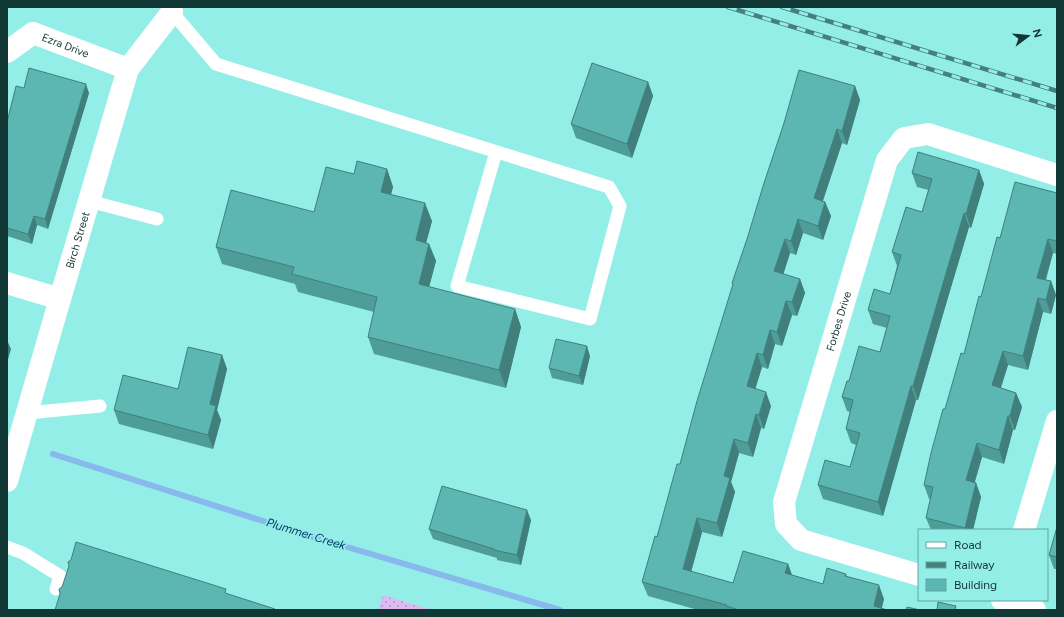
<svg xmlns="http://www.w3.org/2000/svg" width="1064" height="617" font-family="Figtree,sans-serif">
  <defs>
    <pattern id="grass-dots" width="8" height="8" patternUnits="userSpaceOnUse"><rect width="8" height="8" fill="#dcbbf4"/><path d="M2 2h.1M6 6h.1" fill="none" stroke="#b199c6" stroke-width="1.8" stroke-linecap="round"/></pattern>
  </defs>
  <rect width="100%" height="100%" fill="#94eee8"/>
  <path fill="url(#grass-dots)" d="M383,595L432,610H378Z"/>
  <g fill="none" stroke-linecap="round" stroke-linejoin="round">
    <path stroke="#88b8ec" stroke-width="6" d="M53,454L310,536L560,610"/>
    <path stroke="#fff" stroke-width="13" d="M172,12L216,64L609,187L620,206L590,319L457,286L496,152
      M89,201L157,219
      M27,413L100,406
      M7,547L23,553L60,576L56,589"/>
    <g stroke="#fff" stroke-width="22">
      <path id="s1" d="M7,52L33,33L128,69"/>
      <path d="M7,283L60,299"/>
      <path id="s2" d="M7,481L60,299L128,69L172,12"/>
      <path d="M1024,530L1057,421"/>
      <path id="s3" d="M919,575L801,540L786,524L784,502L887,160L904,138L928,134L1057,175"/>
      <path d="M1002,600L1035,610"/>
    </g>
    <defs>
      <path id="rail" d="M728,7L1057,108
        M782,7L1057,91"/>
    </defs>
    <use href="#rail" stroke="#46807d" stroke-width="4.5"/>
    <use href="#rail" stroke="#94eee8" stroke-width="3" stroke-dasharray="9" stroke-linecap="butt"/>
  </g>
  <path fill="#4f9d98" d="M648,82L653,96L632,158L576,138L571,124Z
    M855,86L860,100L847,145L842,143L823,201L825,202L831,216L823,240L803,233L796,255L790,253L783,274L800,279L805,293L797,316L792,315L782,346L775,344L768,369L762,367L755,389L771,406L764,429L761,428L753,457L739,453L731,482L735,492L722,537L702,532L691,572L733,583L788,564L792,575L823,584L846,574L847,576L884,599L882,608L887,610H698L648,596L642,582L680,464L733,285L732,283Z
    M24,88L89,93L48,229L37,225L32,244L7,236V122Z
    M387,169L393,187L391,194L432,221L426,243L429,244L436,261L429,287L515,309L521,327L506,388L374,354L368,337L374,312L298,292L295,284L222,264L216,247L314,212L354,174Z
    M979,170L984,184L971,228L969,227L949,294L918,400H916L883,516L823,499L818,485L850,467L856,445L851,443L846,429L850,412L847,411L842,397L849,381L880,352L887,328L873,324L868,310L890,294L897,266L892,252L922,212L928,190L917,187L912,173Z
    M1057,193V254L1053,253L1046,280L1051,281L1056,295L1051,314L1043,312L1028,370L1008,365L1001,388L1016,393L1022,407L1015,430H1013L1004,464L982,457L975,482L976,483L981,497L973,530H931L926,518L931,499H929L924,485L945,409L964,354L981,297L1000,238Z
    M222,355L227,369L217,410L221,420L213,449L119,424L114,410L178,389Z
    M590,356L583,385L552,378L549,368Z
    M531,520L521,565L497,560V558L433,539L429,529Z
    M1057,527V569H1054L1049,555Z"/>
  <path fill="#407f7c" d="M648,82L653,96L632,158L627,144Z
    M86,84L89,93L48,229L45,219Z
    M855,86L860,100L847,145L842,131Z
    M837,129L842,143L819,212L814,198Z
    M387,169L393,187L387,209L381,192Z
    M979,170L984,184L971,228L966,214Z
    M825,202L831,216L823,240L818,226Z
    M425,203L432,221L422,258L416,240Z
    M964,213L969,227L949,294L918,400L913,386L944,280Z
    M34,216L37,225L32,244L28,234Z
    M798,219L803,233L796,255L791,241Z
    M785,239L790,253L780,285L774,271Z
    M1048,239L1053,253L1042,291L1037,278Z
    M429,244L436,261L425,302L419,284Z
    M800,279L805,293L797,316L792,302Z
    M1051,281L1056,295L1051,314L1046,300Z
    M1038,298L1043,312L1028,370L1023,356Z
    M786,301L792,315L782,346L777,332Z
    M515,309L521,327L506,388L499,370Z
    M770,330L775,344L768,369L763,355Z
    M7,340L11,349L7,363Z
    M587,346L590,356L583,385L579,376Z
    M1003,351L1008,365L997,399L992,385Z
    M757,353L762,367L752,400L747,386Z
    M222,355L227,369L217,410L221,420L213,449L208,435L210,404Z
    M911,386L916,400L883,516L878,502Z
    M766,392L771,406L764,429L759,415Z
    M1016,393L1022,407L1015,430L1010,416Z
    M756,414L761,428L753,457L748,443Z
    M1008,416L1013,430L1004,464L999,450Z
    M734,439L739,453L731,482L735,492L722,537L717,523L724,476Z
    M977,443L982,457L971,494L966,480Z
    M976,483L981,497L973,530H965V528Z
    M527,510L531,520L521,565L517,555Z
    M697,518L702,532L688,583L683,569Z
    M788,564L793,578L785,573Z
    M879,585L884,599L881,610L874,606Z"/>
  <path fill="#5cb6b1" stroke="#407f7c" d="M592,63L648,82L627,144L571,124Z
    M29,68L86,84L45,219L34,216L28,234L7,228V122L16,86L24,88Z
    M799,70L855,86L842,131L837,129L814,198L825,202L818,226L798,219L791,241L785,239L774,271L800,279L792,302L786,301L777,332L770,330L763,355L757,353L747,386L766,392L759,415L756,414L748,443L734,439L724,476L730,478L717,523L697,518L683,569L733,583L743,551L788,564L785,573L823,584L827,568L846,574L845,576L879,585L874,606L887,610H739L726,606L727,605L642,582L655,536L657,537L677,464H680L697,401L733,284L732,283L747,239L764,183L784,123Z
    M918,152L979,170L966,214L964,213L944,280L913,386H911L878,502L818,485L825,460L850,467L860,433L846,429L853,400L842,397L847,381H849L859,346L880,352L890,316L868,310L874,289L890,294L901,255L892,252L906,207L922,212L932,179L912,173Z
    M357,161L387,169L381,192L425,203L416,240L429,244L419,284L515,309L499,370L368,337L377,297L292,274L294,267L216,247L231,190L314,212L326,167L354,174Z
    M1015,182L1057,193V241L1048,239L1037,278L1051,281L1046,300L1038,298L1023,356L1003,351L992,385L1016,393L1010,416H1008L999,450L977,443L966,480L976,483L965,528L926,518L933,487L924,485L931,453L943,409H945L961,353L964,354L979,296L981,297L997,237L1000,238Z
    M556,339L587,346L579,376L549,368Z
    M188,347L222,355L210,404L216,406L208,435L114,410L123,375L178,389Z
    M442,486L527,510L517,555L494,550V549L429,529Z
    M1057,527V557L1049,555Z
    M76,542L226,589L225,593L275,609V610H55L60,594L59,589L62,587L69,566L68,562L71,560Z
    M938,602L956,606L955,610H937Z
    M907,607L920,610H906Z"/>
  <g text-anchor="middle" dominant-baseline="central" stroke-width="3.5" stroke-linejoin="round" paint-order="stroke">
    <g font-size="11" fill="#123836" stroke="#94eee8">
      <text stroke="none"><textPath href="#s1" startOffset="67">Ezra Drive</textPath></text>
      <text stroke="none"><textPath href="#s2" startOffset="251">Birch Street</textPath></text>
      <text stroke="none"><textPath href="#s3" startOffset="356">Forbes Drive</textPath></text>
    </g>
    <g font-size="12" font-style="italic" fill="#053c6b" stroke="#94eee8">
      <text transform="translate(306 534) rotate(17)">Plummer Creek</text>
    </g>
  </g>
  <rect width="1064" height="617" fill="none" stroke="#123836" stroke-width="16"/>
  <rect x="918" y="529" width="130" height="72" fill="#94eee8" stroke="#60a5a1"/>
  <rect x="926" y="542" width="20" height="6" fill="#ffffff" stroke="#60a5a1"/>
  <text x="954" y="549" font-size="12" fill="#123836">Road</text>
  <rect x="926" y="562" width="20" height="6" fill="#46807d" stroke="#60a5a1"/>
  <text x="954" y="569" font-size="12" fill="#123836">Railway</text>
  <rect x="926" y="579" width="20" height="12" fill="#5cb6b1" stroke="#60a5a1"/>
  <text x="954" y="589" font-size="12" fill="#123836">Building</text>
  <g transform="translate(1028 36) rotate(74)" stroke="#94eee8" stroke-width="3" paint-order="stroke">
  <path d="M0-3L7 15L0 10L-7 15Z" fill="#123836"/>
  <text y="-6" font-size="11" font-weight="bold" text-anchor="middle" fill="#123836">N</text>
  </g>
</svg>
